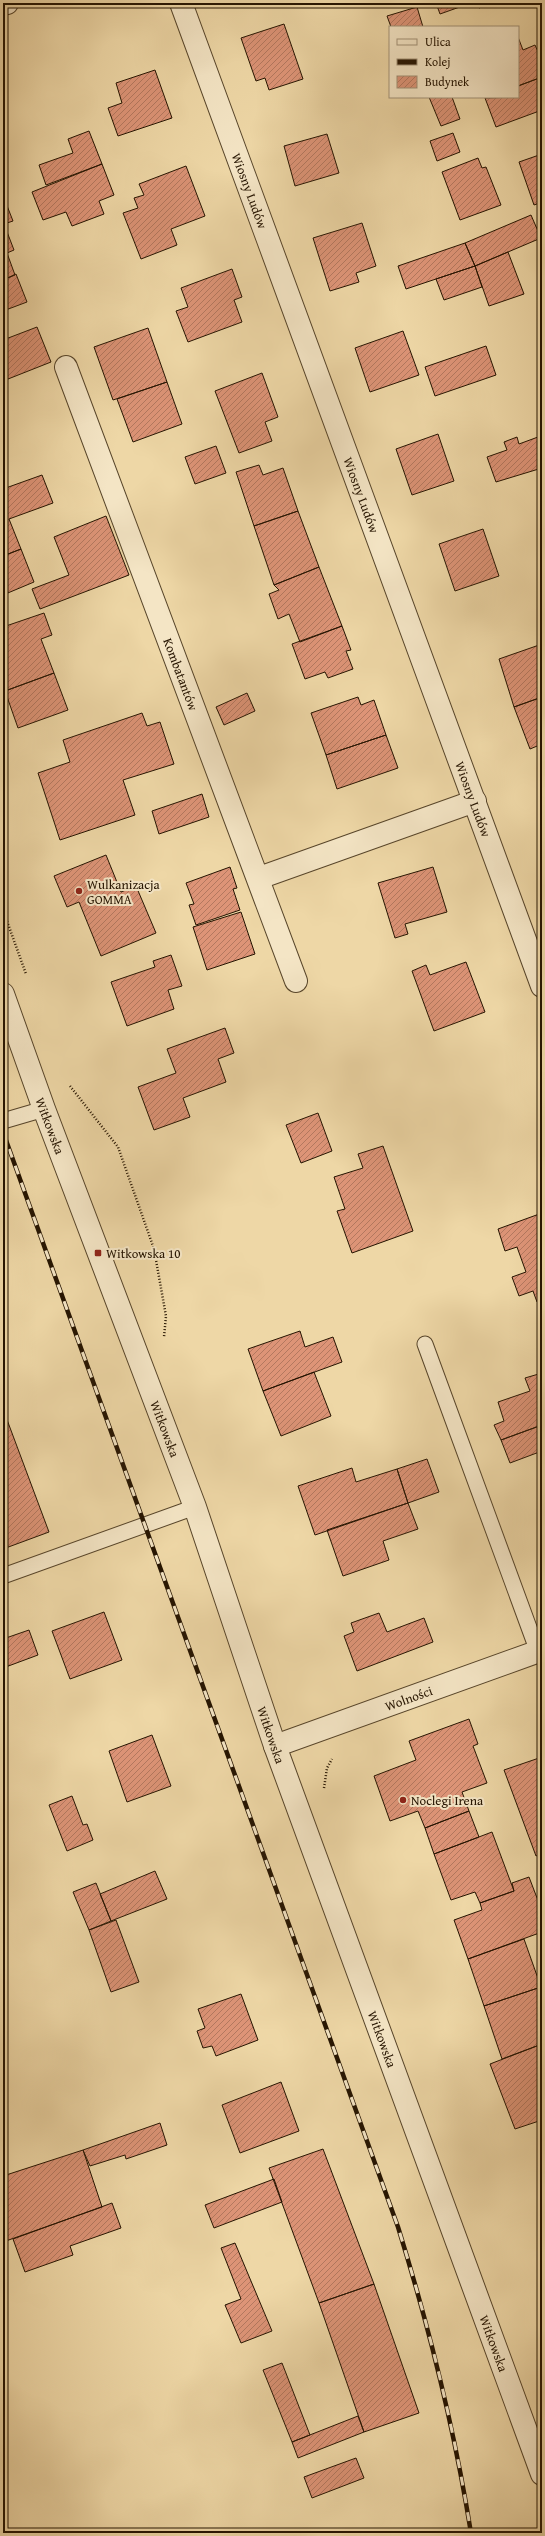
<svg xmlns="http://www.w3.org/2000/svg" width="545" height="2536" font-family="'Gentium Book Plus',serif">
  <defs>
    <pattern id="building-hatch" width="6" height="6" patternUnits="userSpaceOnUse"><rect width="6" height="6" fill="#dd9477"/><path d="M-1 1l2-2M0 6l6-6M5 7l2-2" fill="none" stroke="#b3785f"/></pattern>
  </defs>
  <rect width="100%" height="100%" fill="#eed7a6"/>
  <filter id="stains"><feTurbulence type="fractalNoise" baseFrequency=".005" numOctaves="4"/><feColorMatrix values="0 0 0 0 .2 0 0 0 0 .09 0 0 0 0 .02 0 0 0 .5 -.17"/></filter>
  <radialGradient id="worn" r=".72"><stop offset=".6" stop-color="#630" stop-opacity="0"/><stop offset="1" stop-color="#630" stop-opacity=".3"/></radialGradient>
  <path fill="url(#building-hatch)" stroke="#251401" d="M436,3H471L440,14Z
    M476,3H493L479,8Z
    M417,7L423,27H391L387,16Z
    M284,24L303,79L269,90L265,78L256,81L241,38Z
    M518,37L523,50L535,45L542,61V77L518,86Z
    M155,70L172,118L118,136L108,108L122,103L116,83Z
    M542,77V110L496,127L485,98L518,97V86Z
    M429,97H452L460,119L441,126Z
    M89,131L102,164L46,185L39,165L73,153L68,139Z
    M453,133L460,152L437,161L430,141Z
    M327,134L339,173L295,186L284,146Z
    M542,154V202L534,205L519,162Z
    M478,158L482,168L486,167L501,205L460,220L442,172Z
    M102,164L114,195L99,201L104,214L72,226L66,212L43,220L32,192Z
    M186,166L205,216L171,229L177,245L141,259L123,213L138,208L134,198L144,195L139,184Z
    M4,198L13,221L4,224L14,250L7,253L15,275L3,280Z
    M531,215L541,238L475,266L465,243Z
    M362,223L376,266L356,273L359,282L330,291L313,238Z
    M465,243L475,266L406,289L398,266Z
    M508,252L524,294L489,306L475,266Z
    M475,266L482,287L444,300L436,279Z
    M232,269L242,297L234,300L242,322L188,342L176,311L188,307L181,288Z
    M16,274L27,302L3,311V280Z
    M37,327L51,362L3,381V340Z
    M148,328L167,382L113,400L94,347Z
    M403,331L419,375L370,392L355,348Z
    M486,346L496,375L435,396L425,367Z
    M262,373L278,417L265,422L272,441L239,453L215,391Z
    M167,382L182,424L133,442L117,399Z
    M438,434L454,481L412,495L396,449Z
    M517,437L519,444L538,437L542,448V468L496,482L487,457L507,450L504,442Z
    M216,446L226,473L195,484L185,457Z
    M259,465L263,475L283,468L298,511L254,526L236,472Z
    M42,475L53,503L9,519L21,549L3,556V489Z
    M298,511L319,567L274,585L254,526Z
    M106,516L129,575L40,609L32,589L69,575L54,537Z
    M483,529L499,576L455,591L439,544Z
    M21,549L34,582L3,595V556Z
    M319,567L342,626L300,642L289,614L278,619L269,594L279,590L274,585Z
    M44,613L52,635L41,639L54,673L5,691L3,627Z
    M342,626L351,650L346,651L353,669L328,678L325,672L305,679L292,644Z
    M542,644V697L514,707L499,659Z
    M54,673L68,710L18,728L5,691Z
    M247,693L255,711L224,725L216,707Z
    M358,697L361,705L374,700L386,735L326,755L311,713Z
    M542,697V744L530,749L514,707Z
    M142,713L147,726L160,722L174,764L123,780L135,815L60,840L38,773L70,762L63,740Z
    M386,735L398,768L337,789L326,755Z
    M202,794L209,817L159,834L152,811Z
    M106,855L121,892L136,886L156,933L101,956L79,902L67,907L54,876Z
    M230,867L237,888L233,889L240,910L196,925L189,905L194,904L186,883Z
    M433,867L447,912L405,924L408,934L395,938L378,883Z
    M241,912L255,954L207,970L193,927Z
    M171,955L182,986L168,990L174,1009L127,1026L111,982L155,967L153,961Z
    M466,962L485,1012L434,1031L412,971L426,965L430,975Z
    M225,1028L234,1053L218,1059L226,1082L183,1098L190,1117L154,1130L138,1087L176,1073L167,1049Z
    M318,1113L332,1151L301,1163L286,1125Z
    M383,1146L413,1231L352,1253L337,1211L345,1209L334,1177L363,1168L358,1154Z
    M542,1213V1300L537,1302L533,1291L519,1296L512,1277L526,1272L517,1247L505,1251L498,1229Z
    M300,1331L305,1347L333,1337L342,1362L263,1391L248,1349Z
    M314,1372L331,1416L281,1436L263,1391Z
    M542,1373V1425L501,1440L494,1425L504,1421L498,1402L530,1391L525,1378Z
    M3,1409L49,1532L3,1549Z
    M542,1425V1451L510,1463L501,1440Z
    M427,1459L439,1492L408,1503L397,1469Z
    M352,1468L356,1482L397,1469L408,1503L315,1535L298,1486Z
    M408,1503L418,1529L383,1541L389,1560L343,1576L327,1530Z
    M104,1612L122,1660L70,1679L52,1631Z
    M379,1613L387,1632L424,1618L433,1642L357,1671L344,1636L354,1632L351,1623Z
    M29,1630L38,1655L3,1668V1639Z
    M469,1719L478,1744L473,1746L487,1783L462,1792L469,1811L425,1828L418,1811L390,1821L374,1776L416,1760L409,1741Z
    M152,1735L171,1786L127,1802L109,1751Z
    M542,1757V1853L536,1856L504,1770Z
    M72,1796L83,1825L87,1824L93,1840L67,1851L49,1805Z
    M469,1811L479,1837L434,1854L425,1828Z
    M492,1832L514,1891L480,1903L475,1892L451,1900L434,1854Z
    M155,1871L167,1899L111,1921L100,1894Z
    M529,1877L542,1911V1932L468,1959L454,1920L482,1910L480,1903L514,1891L512,1883Z
    M96,1883L111,1921L89,1930L73,1892Z
    M116,1920L139,1982L111,1992L89,1930Z
    M524,1939L541,1987L484,2006L468,1959Z
    M541,1987L542,2044L502,2059L484,2006Z
    M241,1994L258,2040L216,2056L212,2046L203,2048L197,2031L205,2028L198,2009Z
    M542,2044V2120L515,2129L490,2064Z
    M281,2082L299,2131L240,2153L222,2105Z
    M160,2123L167,2145L126,2159L125,2155L90,2166L83,2150Z
    M323,2149L374,2284L319,2303L269,2168Z
    M83,2150L102,2207L3,2242V2176Z
    M274,2179L282,2202L214,2228L205,2205Z
    M112,2203L121,2228L70,2246L73,2255L25,2272L13,2239Z
    M235,2243L272,2331L241,2343L225,2305L241,2299L221,2248Z
    M374,2284L419,2413L364,2432L319,2303Z
    M282,2363L310,2435L292,2442L263,2370Z
    M358,2416L364,2432L298,2458L292,2442Z
    M356,2458L364,2478L312,2498L304,2477Z"/>
  <g fill="none" stroke-linecap="round" stroke-linejoin="round">
    <defs>
      <path id="service" d="M3,1121L44,1109
        M425,1344L538,1652
        M3,1576L195,1507"/>
      <g id="minor">
        <path id="s1" d="M181,3L542,986"/>
        <path d="M3,4L7,3"/>
        <path id="s2" d="M66,367L296,981"/>
        <path d="M259,878L475,801"/>
      </g>
      <g id="tertiary">
        <path id="s3" d="M3,994L44,1109L195,1507L275,1746L542,2474"/>
        <path id="s4" d="M275,1746L542,1650"/>
      </g>
    </defs>
    <use href="#service" stroke="#57452a" stroke-width="17"/>
    <use href="#minor" stroke="#57452a" stroke-width="24"/>
    <use href="#tertiary" stroke="#57452a" stroke-width="24"/>
    <path stroke="#251401" stroke-width="2.5" stroke-dasharray="1 2" stroke-linecap="butt" d="M3,910L26,974
      M70,1086L118,1147L154,1249L166,1316L164,1337
      M324,1788L327,1768L332,1759
      M538,2366L542,2365"/>
    <use href="#service" stroke="#f4e5c5" stroke-width="15"/>
    <use href="#minor" stroke="#f4e5c5" stroke-width="22"/>
    <use href="#tertiary" stroke="#f4e5c5" stroke-width="22"/>
    <defs>
      <path id="rail" d="M3,1132L398,2227C430,2330 454,2427 471,2533"/>
    </defs>
    <use href="#rail" stroke="#251401" stroke-width="4.5"/>
    <use href="#rail" stroke="#f4e5c5" stroke-width="3" stroke-dasharray="9" stroke-linecap="butt"/>
  </g>
  <g fill="#8f2418" stroke="#f4e5c5" stroke-width="1.5">
    <circle cx="79" cy="891" r="4"/>
    <rect x="94" y="1249" width="8" height="8" rx="2"/>
    <circle cx="403" cy="1800" r="4"/>
  </g>
  <g text-anchor="middle" dominant-baseline="central" stroke-width="4" stroke-linejoin="round" paint-order="stroke">
    <g font-size="13" fill="#251401" stroke="#f4e5c5">
      <text stroke="none"><textPath href="#s1" startOffset="200">Wiosny Ludów</textPath></text>
      <text stroke="none"><textPath href="#s1" startOffset="524">Wiosny Ludów</textPath></text>
      <text stroke="none"><textPath href="#s2" startOffset="328">Kombatantów</textPath></text>
      <text stroke="none"><textPath href="#s1" startOffset="848">Wiosny Ludów</textPath></text>
      <text stroke="none"><textPath href="#s3" startOffset="140">Witkowska</textPath></text>
      <text stroke="none"><textPath href="#s3" startOffset="464">Witkowska</textPath></text>
      <text stroke="none"><textPath href="#s4" startOffset="142">Wolności</textPath></text>
      <text stroke="none"><textPath href="#s3" startOffset="788">Witkowska</textPath></text>
      <text stroke="none"><textPath href="#s3" startOffset="1112">Witkowska</textPath></text>
      <text stroke="none"><textPath href="#s3" startOffset="1436">Witkowska</textPath></text>
    </g>
    <g font-size="13" fill="#251401" stroke="#f4e5c5" text-anchor="start">
      <text x="87" y="884">Wulkanizacja<tspan x="87" dy="15">GOMMA</tspan></text>
      <text x="106" y="1253">Witkowska 10</text>
      <text x="411" y="1800">Noclegi Irena</text>
    </g>
  </g>
  <rect width="545" height="2536" fill="none" stroke="#eed7a6" stroke-width="16"/>
  <rect x="4" y="4" width="537" height="2528" fill="none" stroke="#251401" stroke-width="2"/>
  <rect x="8" y="8" width="529" height="2520" fill="none" stroke="#251401"/>
  <rect x="389" y="26" width="130" height="72" fill="#f4e5c5" stroke="#a19177"/>
  <rect x="397" y="39" width="20" height="6" fill="#f4e5c5" stroke="#a19177"/>
  <text x="425" y="46" font-size="12" fill="#251401">Ulica</text>
  <rect x="397" y="59" width="20" height="6" fill="#251401" stroke="#a19177"/>
  <text x="425" y="66" font-size="12" fill="#251401">Kolej</text>
  <rect x="397" y="76" width="20" height="12" fill="url(#building-hatch)" stroke="#a19177"/>
  <text x="425" y="86" font-size="12" fill="#251401">Budynek</text>
  <rect width="100%" height="100%" filter="url(#stains)"/>
  <rect width="100%" height="100%" fill="url(#worn)"/>
</svg>
